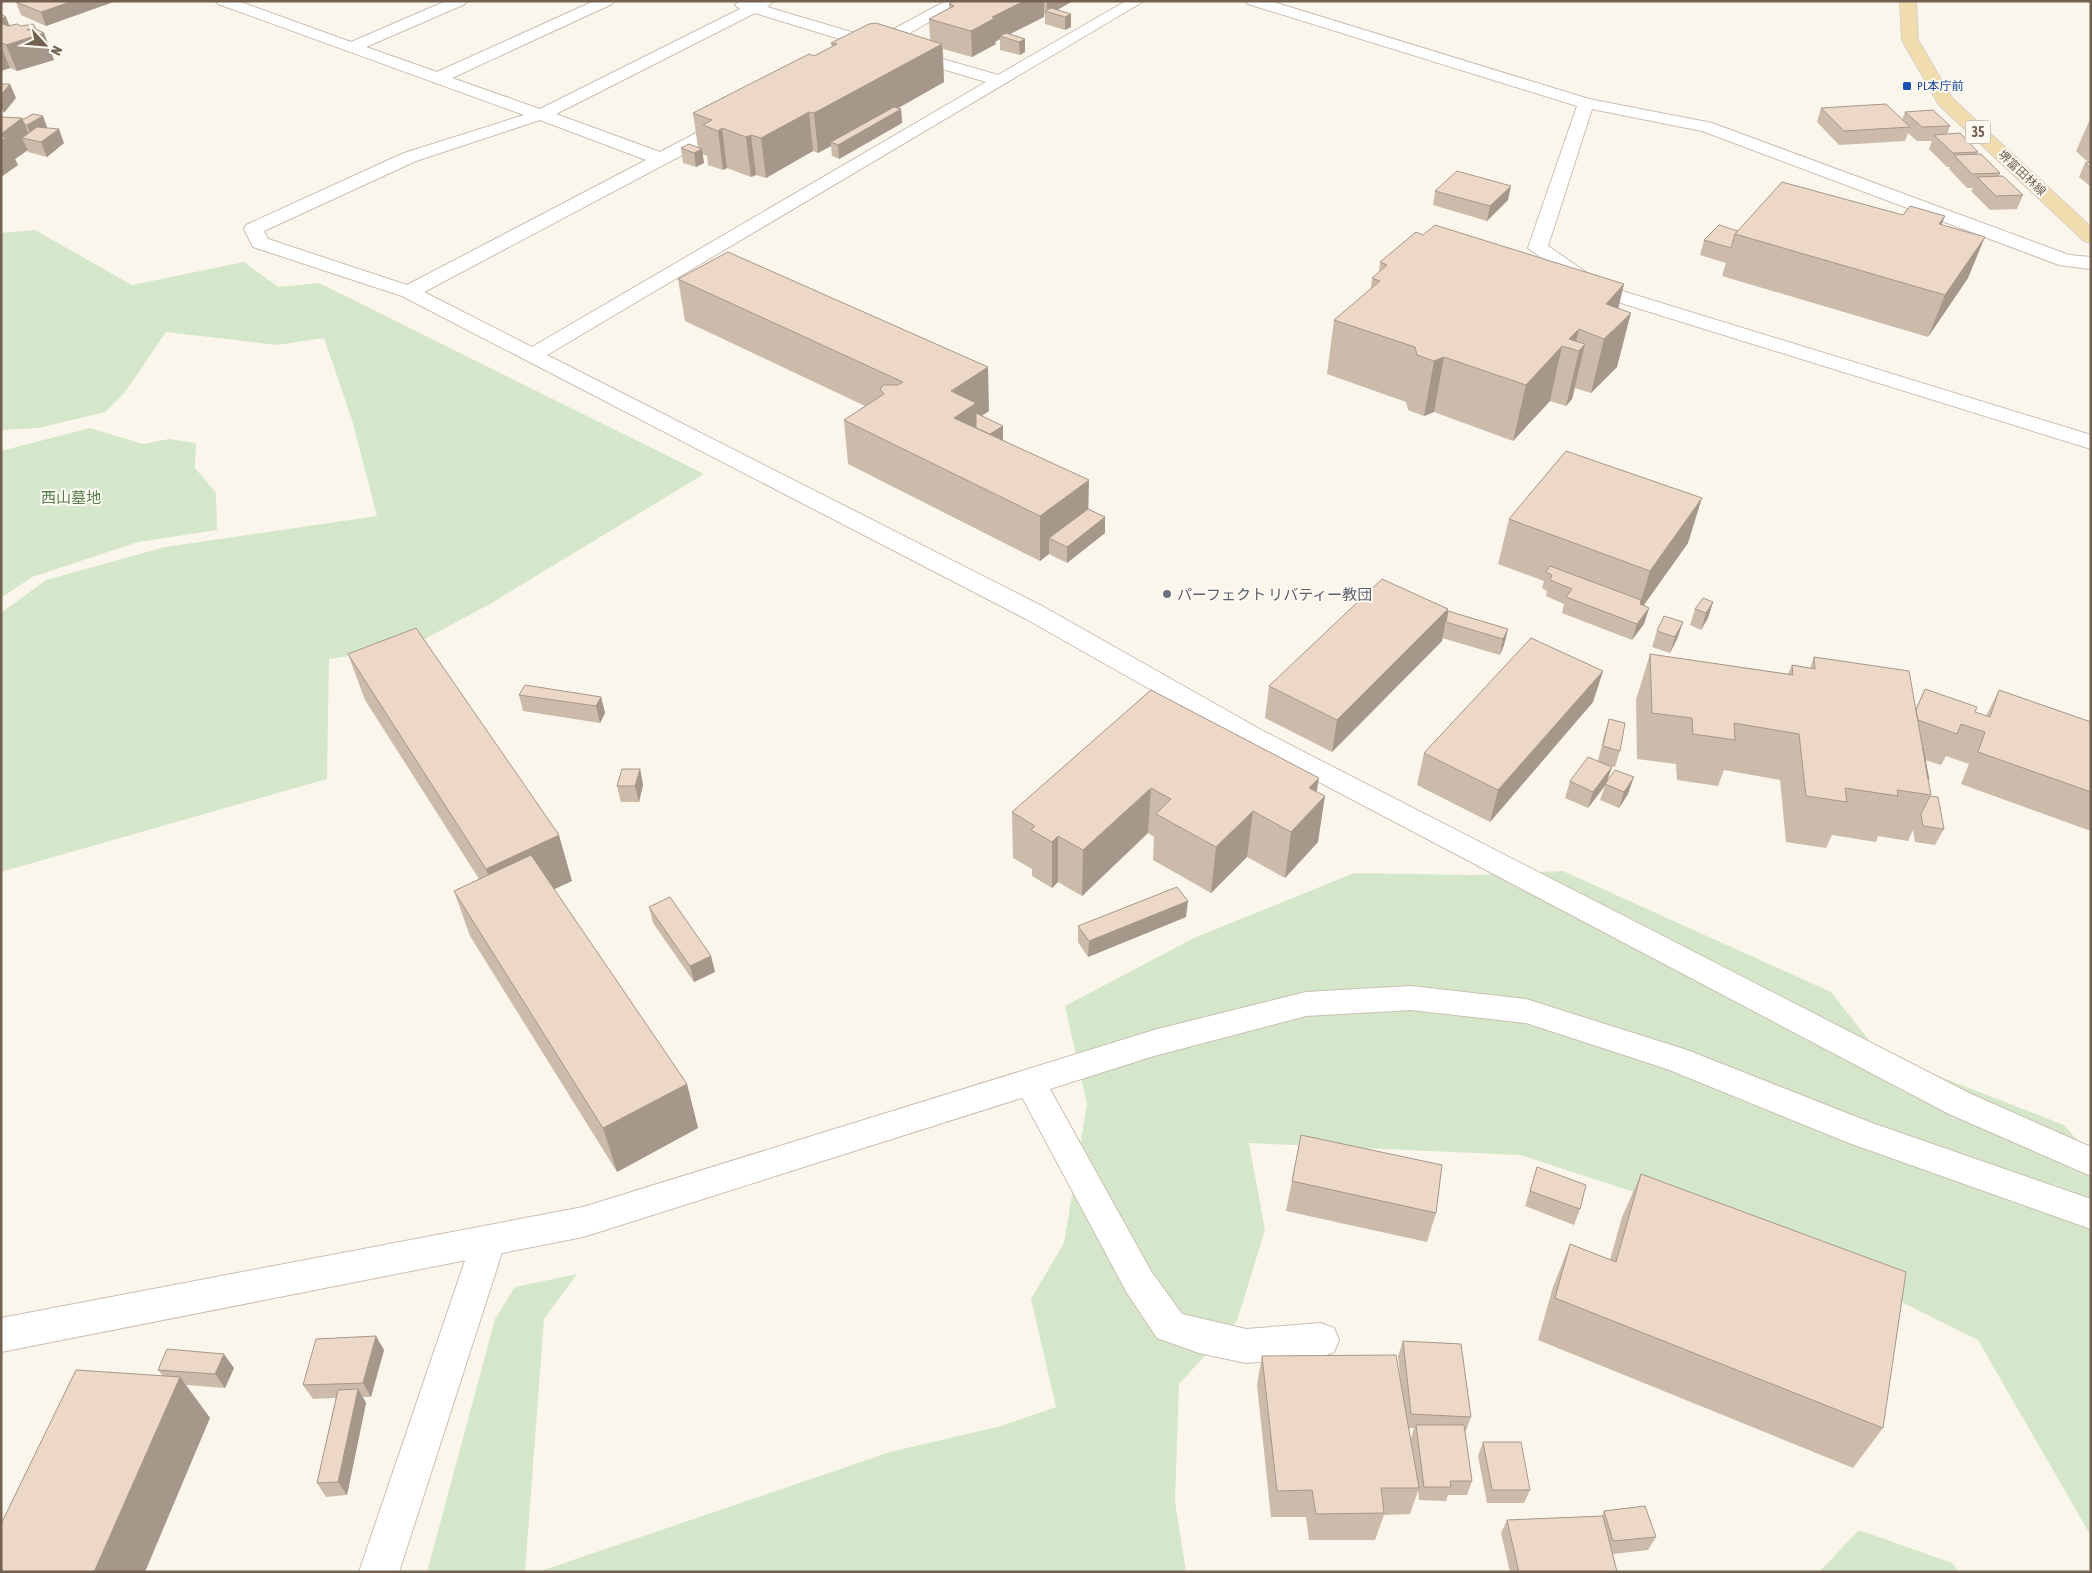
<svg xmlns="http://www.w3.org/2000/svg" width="2092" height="1573" font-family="'Asap Condensed','Noto Sans JP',sans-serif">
  <rect width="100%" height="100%" fill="#fbf6ec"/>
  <path fill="#d5e7cb" d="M35,230L132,285L244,262L278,287L319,283L704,474L490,604L408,648L329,659L327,779L1,872V613L46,580L165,547L377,516L352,420L324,338L277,345L166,332L125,392L105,412L39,428L1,430V233Z
    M90,428L143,444L169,439L196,443L195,468L216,493L217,530L138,542L32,577L1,598V451Z
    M1563,871L1831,992L1879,1053L2064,1125L2091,1156V1536L1978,1340L1766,1235L1520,1155L1249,1143L1265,1230L1237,1321L1179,1384L1175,1501L1186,1572H538L890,1452L1001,1426L1056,1407L1031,1299L1064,1243L1087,1104L1065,1006L1194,938L1354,873L1472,875Z
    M577,1274L544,1319L525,1572H427L495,1319L515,1287Z
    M1859,1530L1952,1563L1959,1572H1819Z"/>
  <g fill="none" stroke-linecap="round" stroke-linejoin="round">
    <defs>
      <path id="service" d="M216,1H238L351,42L446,1H467L465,4L366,47L437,72L594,1H614L612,4L452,78L540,109L740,9L735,5L740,1H774L767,7L875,39L946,1H965L891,44L998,75L1126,1H1144L547,355L1044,607L1263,731L1971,1094L2091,1147V1176L1949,1114L1245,743L1026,619L402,296L253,247L244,229L246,225L404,153L524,115L218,4ZM755,13L863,46L861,49L863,52L869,54L879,50L986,82L532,347L424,292L735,127L738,123L735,119H723L660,152L556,114ZM540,120L646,160L407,285L268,239L264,231L416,161Z
        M1246,1H1270L1589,99L1712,123L2069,255L2091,257V269L2059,265L1702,131L1592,109L1548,246L1606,286L2091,435V449L1592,294L1528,248L1577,106L1248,4Z
        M1030,1069L1041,1073L1151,1271L1182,1314L1246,1329L1321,1323L1334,1328L1339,1340L1334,1352L1321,1357L1246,1363L1199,1353L1157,1338L1127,1293L1014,1082L1019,1073Z
        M489,1225L501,1229L506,1240L399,1572H359L472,1240L477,1229Z"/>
      <path id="minor" d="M1411,986L1526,999L1687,1050L1872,1123L2091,1199V1229L1849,1143L1667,1069L1526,1023L1411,1010L1306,1016L1154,1056L583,1237L1,1352V1318L583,1207L1154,1030L1306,992Z"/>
      <path id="primary" d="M1900,1H1916L1918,40L1952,98L2091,227V243L2084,241L1939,105L1902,40Z"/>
    </defs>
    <use href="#service" stroke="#ccbfb3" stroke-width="2"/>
    <use href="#minor" stroke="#ccbfb3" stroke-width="2"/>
    <use href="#primary" stroke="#d8d2ce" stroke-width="2"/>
    <use href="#service" fill="#fff" fill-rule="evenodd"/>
    <use href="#minor" fill="#fff" fill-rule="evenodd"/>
    <use href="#primary" fill="#f0dcad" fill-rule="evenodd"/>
  </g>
  <path fill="#ccbaab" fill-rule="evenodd" d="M116,1L46,26L21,15L16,2Z
    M955,1H1071V2L1057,10L1071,14V27L1065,30L1045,24V15L1044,14V17L1010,34L1025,39V52L1020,55L1000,50V39L995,42L996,44L972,57L943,49L944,82L898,108L901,109L902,123L839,159L832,156L831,146L818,153L813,151L766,178L756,175L751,177L727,168L723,170L708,165L707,156L702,154L704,163L696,167L683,163L681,148H698L693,113L832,47L831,43L930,40L929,19L949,8V4Z
    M1,14L10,26H21L36,29L44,33L54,60L17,71L10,68L1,71Z
    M1821,108L1902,120L1905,112L1950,126L1947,134L1978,152L1977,154L2000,173L1999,176L2023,195L2017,209L1990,210L1971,191L1973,188H1967L1949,169L1950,167H1947L1929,149L1932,141H1917L1908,133L1905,141L1839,145L1817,122Z
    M43,116L47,128L64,143L47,157L28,152V150L15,159L18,165L1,177L24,119Z
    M2091,117V187L2079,177L2085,163H2089L2076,151Z
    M1435,191L1508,200L1487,221L1433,205Z
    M1903,215L1945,216L1941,225L1968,278L1928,337L1722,276L1726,263L1700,255L1704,240L1738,231Z
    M1423,235L1624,284L1618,308L1617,367L1591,393L1575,388L1572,399L1566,406L1550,401L1513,441L1434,412L1424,416L1408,410L1406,402L1327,374L1334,320L1371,289L1372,278L1379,272L1380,262Z
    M678,279L989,411L982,416L1003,426V440L1088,509L1105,517V533L1067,563L1049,554L1040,561L848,464L844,420L865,406L685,321Z
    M1509,519L1688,543L1644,605L1649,608L1644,624L1632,640L1562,613L1564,604L1546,596L1547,591L1542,588L1544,581L1498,564Z
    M1713,602L1708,618L1701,630L1690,625L1695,609Z
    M1448,611L1508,629L1504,645L1500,655L1442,638V641L1332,752L1265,718L1269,686Z
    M1683,622L1677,639L1670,653L1652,647L1657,631Z
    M348,654L572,881L554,889L687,1084L698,1128L617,1172L470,936L454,891L479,879L365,700Z
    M1650,654L1788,674L1792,665L1810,668L1814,657L1916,708L1925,689L1975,712L1986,716L1999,690L2091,722V831L1961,784L1969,764L1946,756L1941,765L1925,760L1929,780L1928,781L1930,796L1944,829L1935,845L1915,842L1913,830L1908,841L1878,836L1876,842L1832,835L1826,848L1786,842L1780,780L1724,770L1718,786L1677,780L1676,764L1637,759L1636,700Z
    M1603,671L1593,702L1490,822L1417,785L1424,753Z
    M1151,690L1317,792L1318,842L1285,878L1247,857L1211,893L1153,860L1154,837L1148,833L1082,896L1058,882L1052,888L1032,876V869L1013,858L1012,812Z
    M519,695L601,697L605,713L600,723L523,711Z
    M1609,719L1620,751L1615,767L1605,765L1612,767L1607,781L1628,794L1619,808L1600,800L1605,786L1588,808L1565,798L1570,781L1598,761L1604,736Z
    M640,769L643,785L639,802H621L617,786Z
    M649,907L711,956L715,972L694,982L653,923Z
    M1186,917L1088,957L1078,942V926Z
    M1301,1135L1436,1213L1427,1242L1286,1211Z
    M1537,1167L1580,1209L1574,1225L1525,1206Z
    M1641,1174L1883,1428L1853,1468L1538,1340L1553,1287L1570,1244L1610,1260L1622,1217Z
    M1403,1341L1471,1417L1466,1431H1465L1472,1481L1467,1495H1448L1446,1501L1419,1500L1418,1491L1410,1514L1384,1515L1375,1540H1309L1306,1517H1271L1257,1385L1262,1356L1401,1384L1398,1356ZM1409,1428H1414L1411,1439Z
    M384,1350L371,1397H363L366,1403L347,1495L326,1497L317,1483L336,1398L313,1399L303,1385Z
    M234,1368L225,1388L186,1385L210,1418L163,1376L158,1370Z
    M1483,1442L1530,1490L1524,1503H1487L1478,1456Z
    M1604,1511L1656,1537L1648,1550L1613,1554L1617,1572H1510L1501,1533L1507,1520L1602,1516Z"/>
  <path fill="#a6978b" d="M73,1H116L46,26L41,12Z
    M1024,1H1044V17L1004,37L1000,36V39L995,42L996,44L972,57L971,31L992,17Z
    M1047,1H1071V2L1052,13L1047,12Z
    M1071,14V27L1065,30V17Z
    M6,17L16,42L27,30L35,27L38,35L44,33L54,60L17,71L1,33V18Z
    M1025,39V52L1020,55L1019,42Z
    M942,44L944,82L835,144L831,142V146L818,153L814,113Z
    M1,46L10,68L1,71Z
    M10,84L16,98L4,113L1,107V86Z
    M901,109L902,123L839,159L838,145Z
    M809,112L813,151L766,178L761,138Z
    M43,116L48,130L32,139L27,125Z
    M22,118L31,140L22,138L28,150L15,159L18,165L1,177V134Z
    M722,128L727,168L723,170L718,131Z
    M59,129L64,143L47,157L41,142Z
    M751,135L756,175L751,177L746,137Z
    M702,149L704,163L696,167L694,153Z
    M1511,186L1508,200L1487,221L1490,206Z
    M1945,216L1929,257L1939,224Z
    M1985,237L1968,278L1928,337L1945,295Z
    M1624,284L1613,331L1631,313L1617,367L1591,393L1604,339L1606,304Z
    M1579,329L1574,350L1569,339Z
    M1585,344L1572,399L1566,406L1579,351Z
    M1562,346L1550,401L1513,441L1526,385Z
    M1444,357L1434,412L1424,416L1434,361Z
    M988,367L989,411L976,419L1003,426V442L954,421L951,391Z
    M1089,480L1088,525L1049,538V554L1040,561V516Z
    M1702,498L1688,543L1636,616L1635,620L1650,571Z
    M1105,517V533L1067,563V547Z
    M1713,602L1708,618L1701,630L1706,613Z
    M1649,608L1644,624L1632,640L1637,624Z
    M1448,609L1442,641L1332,752L1337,720Z
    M1683,622L1677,639L1670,653L1675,637Z
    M1508,629L1504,645L1500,655L1503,639Z
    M1603,671L1593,702L1490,822L1498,790Z
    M601,697L605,713L600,723L596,706Z
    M1612,767L1606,784L1588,808L1593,792Z
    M640,769L643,785L639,802L635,786Z
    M1634,777L1628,794L1619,808L1624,792Z
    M1319,778L1314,807L1325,796L1318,842L1285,878L1291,832L1309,788Z
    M1151,788L1148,833L1082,896L1083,850Z
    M1253,811L1247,857L1211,893L1216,847Z
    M559,835L572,881L501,914L486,869Z
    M1058,836V882L1052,888V842Z
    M1188,901L1186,917L1088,957L1089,941Z
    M711,956L715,972L694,982L690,966Z
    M687,1084L698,1128L617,1172L603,1128Z
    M376,1336L384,1350L371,1397L363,1383Z
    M224,1354L234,1368L225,1388L215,1374Z
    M180,1377L210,1418L145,1572H94Z
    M358,1389L366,1403L347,1495L338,1482Z"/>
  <path fill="#edd8c7" stroke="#a6978b" d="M18,1H73L41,12L16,2Z
    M955,1H1024L992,17L995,18L971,31L929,19L954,6L949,4Z
    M1051,8L1071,14L1065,17L1045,11Z
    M1,14L6,17L1,18Z
    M1,23L8,26L17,24L21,26L33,24L35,27L27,30L36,29L44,33L6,45L1,42Z
    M876,23L942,44L814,113L809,112L761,138L751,135L746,137L722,128L718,131L703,125L712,120L693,113L809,54L814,56L837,44L831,43L869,24Z
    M1006,33L1025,39L1019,42L1000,36Z
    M1,84H10L1,95Z
    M1886,104L1910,127L1844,131L1821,108Z
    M894,107L901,109L838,145L831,142Z
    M1933,110L1950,126L1922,127L1905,112Z
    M33,114L43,116L27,125H25L22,119H24Z
    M1,117L22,118L1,134Z
    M37,127L59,129L41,142L22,138Z
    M1960,133L1978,152L1953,153L1934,135Z
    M1,137H6L1,141Z
    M689,144L702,149L694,153L681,148Z
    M1981,154L2000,173L1972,174L1954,155Z
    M2091,162V168L2085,163Z
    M1457,171L1511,186L1490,206L1435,191Z
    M2003,176L2023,195L1996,196L1977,177Z
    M1782,182L1903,215L1910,206L1945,216L1939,224L1985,237L1945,295L1735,234Z
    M1435,225L1624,284L1606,304L1631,313L1604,339L1579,329L1569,339L1585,344L1579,351L1562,346L1526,385L1444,357L1434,361L1417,355L1415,347L1334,320L1380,281L1372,278L1387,265L1380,262L1416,232L1423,235Z
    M1719,225L1738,231L1735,234L1731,248L1704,240Z
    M728,252L988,367L951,391L976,403L954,418L1089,480L1040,516L844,420L884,394L880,389L884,385H898L903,382L678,279Z
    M976,413L1003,426L990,434L976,428Z
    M1566,451L1702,498L1650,571L1509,519Z
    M1088,509L1105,517L1067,547L1049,538Z
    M1550,566L1641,600L1640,604L1649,608L1637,624L1566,597L1572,589L1550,580L1552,575L1546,572Z
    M1382,579L1448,609L1337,720L1269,686Z
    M1703,598L1713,602L1706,613L1695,609Z
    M1448,611L1508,629L1503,639L1446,622Z
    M1664,616L1683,622L1675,637L1657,631Z
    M416,628L559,835L486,869L348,654Z
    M1531,638L1603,671L1498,790L1424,753Z
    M1650,654L1793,675L1792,665L1815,669L1814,657L1909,671L1931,795L1897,790L1898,796L1845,788L1847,802L1806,796L1799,734L1734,723L1735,740L1693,734L1692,718L1652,713Z
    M525,685L601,697L596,706L519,695Z
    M1925,689L1977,707L1975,712L1990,717L1999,690L2091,722V792L1978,752L1985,732L1961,724L1957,734L1918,720L1916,710Z
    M1151,690L1319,778L1309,788L1325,796L1291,832L1253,811L1216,847L1156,814L1171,799L1151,788L1083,850L1058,836L1052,842L1031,830L1035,826L1012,812Z
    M1609,719L1625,723L1620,751L1603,746Z
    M1923,748L1929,780L1928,779Z
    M1588,757L1612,767L1593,792L1570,781Z
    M622,769H640L635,786H617Z
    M1615,770L1634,777L1624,792L1605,784Z
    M1930,796L1938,797L1944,829L1923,826L1921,814Z
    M531,855L687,1084L603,1128L454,891Z
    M1177,887L1188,901L1089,941L1078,926Z
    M670,897L711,956L690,966L649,907Z
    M1301,1135L1442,1165L1436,1213L1292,1181Z
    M1537,1167L1586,1185L1580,1209L1530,1191Z
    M1641,1174L1906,1272L1883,1428L1555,1298L1570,1244L1616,1262Z
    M376,1336L363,1383L303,1385L316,1339Z
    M1403,1341L1461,1344L1471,1417L1411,1414Z
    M167,1349L224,1354L215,1374L158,1370Z
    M1396,1355L1419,1488H1381L1384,1513L1316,1514L1312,1490L1277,1491L1262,1356Z
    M76,1370L180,1377L94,1572H1V1524Z
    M358,1389L338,1482L317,1483L338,1390Z
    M1416,1425H1464L1472,1481H1450L1451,1487H1424Z
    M1483,1442H1521L1530,1490H1492Z
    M1645,1506L1656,1537L1613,1541L1604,1511Z
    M1603,1516L1617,1572H1519L1507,1520Z"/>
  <rect fill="#1a4fb4" stroke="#fdfaf2" stroke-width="2" x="1902" y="81" width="10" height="10" rx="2.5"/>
  <circle fill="#6b7280" stroke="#fdfaf2" stroke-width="2" cx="1167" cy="594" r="5"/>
  <g text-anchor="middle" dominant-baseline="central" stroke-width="4" stroke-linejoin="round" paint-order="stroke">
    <g font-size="12" fill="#164399" stroke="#fdfaf2" text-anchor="start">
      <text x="1917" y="86">PL本庁前</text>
    </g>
    <g font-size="12" fill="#736051" stroke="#fdfaf2">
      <text transform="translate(2022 173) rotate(43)">堺富田林線</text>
    </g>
    <rect fill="#fdfaf2" stroke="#9c8e81" stroke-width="1" x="1965.5" y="120.5" width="25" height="23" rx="4"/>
    <g font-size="14" font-weight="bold" fill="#736051">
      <text x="1978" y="132">35</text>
    </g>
    <g font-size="15" fill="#587d4e" stroke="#fdfaf2">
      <text x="71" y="497">西山墓地</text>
    </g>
    <g font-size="15" fill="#5b616d" stroke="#fdfaf2" text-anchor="start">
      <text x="1177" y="594">パーフェクト リバティー教団</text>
    </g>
  </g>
  <rect width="2092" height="1573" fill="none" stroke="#736051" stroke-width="5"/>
  <g transform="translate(45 45) rotate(116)" stroke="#fdfaf2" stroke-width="4" paint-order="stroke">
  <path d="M0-4L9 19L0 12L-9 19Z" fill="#736051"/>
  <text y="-8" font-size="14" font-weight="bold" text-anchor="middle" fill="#736051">N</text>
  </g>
</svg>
